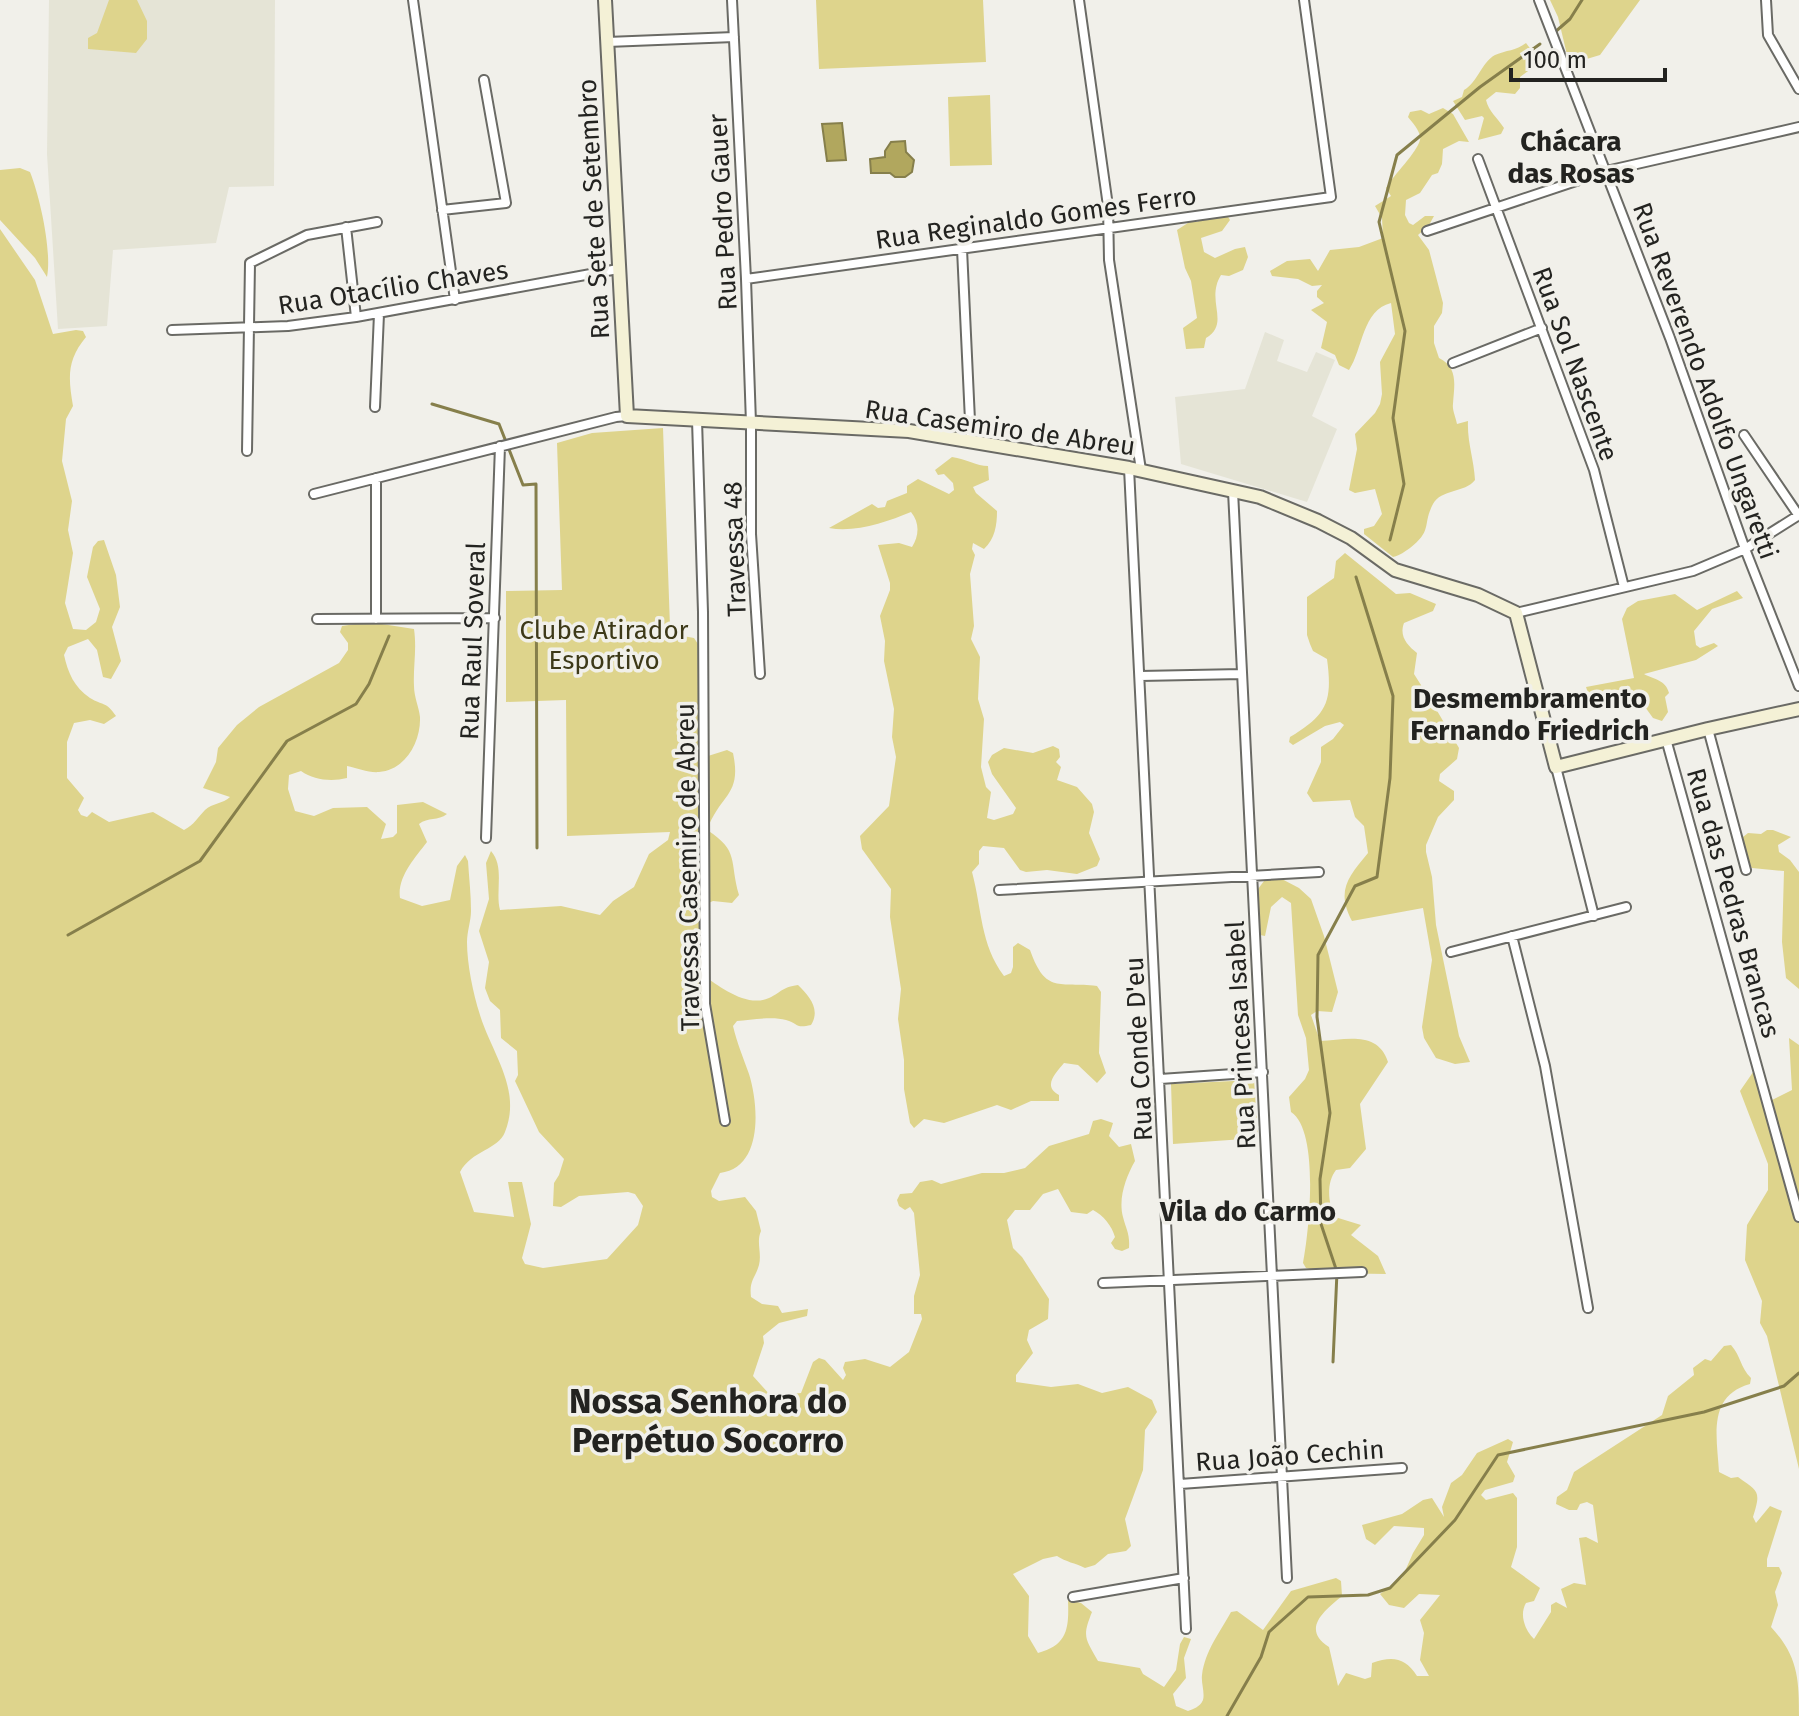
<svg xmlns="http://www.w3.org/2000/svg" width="1799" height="1716" font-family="'Fira Sans',sans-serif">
  <rect width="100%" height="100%" fill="#f1f0ea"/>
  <path fill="#e5e4d6" d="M49,0H275L274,186L229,187L216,243L113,250L107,326L58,329L47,154Z
    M1265,332L1284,340L1277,361L1307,372L1316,352L1335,360L1312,416L1337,429L1307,502L1181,464L1175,397L1245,389Z"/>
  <path fill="#ded48c" d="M109,0H137L147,21V39L136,53L88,49V38L97,33Z
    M816,0H983L986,62L819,69Z
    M1550,0H1640L1600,55L1580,61L1568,59L1558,17Z
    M1526,43L1538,59L1535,66L1520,77V88L1515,94L1496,92L1486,100C1489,112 1497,117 1504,128L1501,134L1478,140L1484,118L1482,116L1465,120L1453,101L1462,97L1464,90C1478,82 1481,63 1495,55C1506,50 1516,51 1526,43Z
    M990,95L992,165L950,166L948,97Z
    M1443,108L1453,114L1469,142L1459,141L1443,149L1442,164L1438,173L1432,175L1420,193L1406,200L1405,215L1409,223L1413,225L1425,216H1434L1429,225L1418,235L1429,250L1443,303L1442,313L1434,326V343L1439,358C1459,368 1454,386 1453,404C1452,410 1456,418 1457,424L1468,421C1467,442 1474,459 1475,480C1465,493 1441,489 1433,504C1422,525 1433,530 1410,548C1404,552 1401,555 1393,557L1364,534V529L1374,526L1382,514L1375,489L1355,493L1349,490L1357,449L1355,434L1375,413L1380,404L1382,394L1380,362L1395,334L1391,303C1362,310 1363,349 1349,370L1339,365L1335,355L1321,348L1327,322L1311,310L1324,303L1317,297V291L1322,285L1312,286L1298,279L1272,276L1270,271L1287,261L1310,259L1318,271L1330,250L1359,247L1383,238L1382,218L1375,206L1391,196L1386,188C1395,173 1416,154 1420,140C1422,133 1412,122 1408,117L1410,112L1421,110L1429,114Z
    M20,168L30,172C40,197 52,251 47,277L35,258L0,220V170Z
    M1227,215L1230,220L1222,231L1201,238L1204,252L1215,258L1235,249L1245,247L1248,257L1243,270L1229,276L1221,275C1205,301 1231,323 1206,338L1204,348L1186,349L1183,328L1197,318L1191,281L1185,268L1177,230L1191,221L1197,222L1200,220Z
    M0,229L35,280L53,334L76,330L83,331L86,337C67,360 68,377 73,406L66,419L62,461L72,501L68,530L73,553L65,603L73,629L86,630L96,622L100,609L87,577L93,547L98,541L104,540L116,575L120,607L112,627L121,661L111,679L103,677L97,650L88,639L68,647L64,655C68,673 74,687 90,698C103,706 106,701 116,716L104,724L90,720L74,723L67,742V778L84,798L78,810L81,815L87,817L92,812L109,822L153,812L184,830C195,824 197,818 205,810C212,803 223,804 230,797L203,788L216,762L218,748L237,725L259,707L339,663L348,650V643L340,632L342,626L369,622L414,629C417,650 413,667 414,686C414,697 419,707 420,717C421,741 406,770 379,772C369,773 357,768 347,766V778C331,782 314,780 301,771L289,775L288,789L295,811L314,816L333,808L367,807L386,824L381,839L393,837L397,833V805L423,802L447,814C438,821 428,817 419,824L427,842C415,858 397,877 400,898L422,906L450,900L457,866L465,855L468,861C469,878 471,894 471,911C471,921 467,931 467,942C467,964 473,993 480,1015C492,1054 522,1089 505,1132C498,1150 472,1150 460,1172L474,1212L514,1217L508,1182H522L531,1224L522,1258L525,1264L543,1268L607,1259L638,1225L643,1206L635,1194L628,1192L579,1196L561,1207L553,1206L554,1183L559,1175L564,1159L539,1132L515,1081L518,1075L517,1051L501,1038L500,1010L490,1001L485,988L489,962L479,931L489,899L486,863L491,851C505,867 495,891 500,910L561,906L600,915L613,901L634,887L649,854L668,840L670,832L567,836L566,700L506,702V591L562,590L557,443L592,433L663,428L670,627L677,629L683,636L694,638L700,647L708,756L727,750L733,753C742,796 721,793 707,830C740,851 729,861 739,895L732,903L713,901L706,904L701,961L703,975C720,987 747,1008 769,998C782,992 782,987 798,985C809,996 821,1009 811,1025C795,1029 798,1023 786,1020C772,1016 751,1020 737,1021L733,1026C737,1043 743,1057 749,1074C759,1106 763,1168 720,1173L711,1191L712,1197L719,1201L745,1197L756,1211L761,1231C756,1242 762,1253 759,1265C755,1279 749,1280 751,1297L762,1304L778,1306L782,1313L808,1309L807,1316L779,1323L763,1336L764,1343L753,1376L771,1396L801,1393L813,1362L819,1358L825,1360L843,1380L846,1375L843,1368L845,1362L865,1359L890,1367L909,1352L922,1319L921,1314H914V1296L920,1275L914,1213L910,1207L905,1210L899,1206L897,1200L900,1194L912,1193L920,1182L932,1180L941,1184L982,1173H1004L1025,1168L1049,1146L1089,1134L1093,1121L1101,1119L1113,1123L1109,1136L1119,1147L1131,1144L1135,1161C1126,1177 1118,1198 1123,1217C1126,1229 1130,1234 1129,1248L1122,1251L1115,1249L1111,1243L1115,1237C1112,1226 1103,1215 1093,1210L1087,1214L1071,1212L1058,1189L1043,1194L1030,1210H1015L1007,1220L1013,1248L1022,1257L1049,1299L1048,1319L1029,1330L1027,1340L1033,1353L1016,1375V1382L1051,1387L1078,1384L1102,1393L1128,1387L1152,1400L1157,1412L1145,1430L1143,1470L1125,1519L1131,1546L1126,1551L1108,1554L1095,1565L1085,1568C1075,1563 1066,1562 1057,1556L1043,1559L1013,1574L1029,1596L1028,1636L1038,1653C1068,1645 1069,1628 1068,1600L1081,1603L1092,1612C1082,1637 1085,1638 1098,1661L1140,1668L1143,1674L1164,1687L1176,1670L1180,1644L1184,1637L1191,1639L1184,1658L1186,1678L1173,1694L1176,1706L1188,1711C1193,1709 1200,1707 1203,1700C1205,1693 1201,1683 1202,1675C1205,1651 1220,1632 1231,1612L1237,1611L1263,1630L1291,1591L1336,1578L1341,1581L1342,1596C1324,1611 1301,1629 1329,1647L1338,1686L1346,1673L1365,1679L1371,1677L1372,1663C1392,1656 1405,1657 1417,1676H1429L1420,1660L1424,1633L1420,1620L1440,1595L1419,1594L1404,1608L1389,1605L1380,1594L1402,1578L1413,1553L1424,1535V1528L1394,1526L1375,1545L1366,1539L1362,1525L1402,1514L1423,1500L1432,1498L1444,1517L1442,1507L1451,1483L1462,1475L1477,1453L1508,1439L1513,1442L1507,1462L1515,1476L1513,1482L1485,1490L1481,1495L1486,1500L1513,1493L1517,1498V1547L1511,1567L1540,1588L1534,1601L1526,1603C1519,1615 1525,1630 1534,1639L1551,1612V1605L1556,1602L1567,1608L1561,1589L1574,1583L1586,1585L1579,1538L1586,1537L1598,1543L1593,1505L1587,1502L1580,1504L1577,1510H1569L1556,1504L1557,1497L1567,1490L1574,1472L1662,1415L1668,1396L1694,1375L1693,1368L1705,1359L1711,1361L1724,1346L1731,1345C1741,1356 1740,1367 1751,1378L1750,1384C1707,1396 1717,1437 1719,1472L1731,1478L1738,1477C1759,1492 1761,1491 1753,1517L1756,1523L1770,1506L1782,1511L1767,1559V1567H1779L1782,1573L1775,1592L1778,1605L1771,1627C1798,1656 1799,1679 1799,1716H0Z
    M952,457C966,459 977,466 988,466L989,480L973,487L976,493L997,511C997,525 995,539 984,549L973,543L972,549L975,555L970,574L974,626L971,639L980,657L978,699L984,719L981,767L986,787L991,792L987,818L994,820L1013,814L1016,808L992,774L988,762L992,755L1004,748L1033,753L1053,746L1059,749L1060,757L1056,762L1061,767L1057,780L1077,787L1092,804L1094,812L1089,833L1100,859L1097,866L1077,874L1047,870L1026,872L1020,870L1004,848L983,846L979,851V864L972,872C982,909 980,944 1004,976L1011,973L1013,967V947L1018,943L1030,950C1046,995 1059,981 1097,986L1101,992L1099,1053L1106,1073L1097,1083L1078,1065L1064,1063C1056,1073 1042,1086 1059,1095V1101H1031L1011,1110L997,1105L944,1123L924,1119L914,1128L910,1123L904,1089V1060L898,1019L901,989L890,917L891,889L862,849L860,836L889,806L896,757L892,737L894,709L884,661L885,641L880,616L890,590V583L878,545L899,543L912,547C919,536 920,523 911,512C887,522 855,533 829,528L872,504L878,508L885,507L887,501L907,493V486L918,479L949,494L954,490L953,483L944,474L938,475L935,470Z
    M1345,553L1396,594L1410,593L1436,604L1433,611L1404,623C1399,636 1407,645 1417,653L1414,674L1421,685L1424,699L1436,709L1459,748L1457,759L1440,774L1439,781L1454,791V800L1438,817L1426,845V852L1432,877L1436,925L1459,1036L1470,1062L1455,1064L1436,1058L1424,1038L1422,1027L1432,960L1423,908L1352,921C1336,891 1348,877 1368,853L1364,826L1355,817L1350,800L1313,802L1307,793L1321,762V747L1333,739L1344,725L1340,722L1325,726L1293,745L1289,742L1290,737C1326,715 1333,703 1327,659L1313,651L1310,644L1307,635V597L1334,578L1336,561Z
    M1737,591L1743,598L1712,609L1694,631L1696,645L1700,648L1714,643L1718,646L1696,660L1644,674C1653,679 1666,680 1669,693L1665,697L1668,712L1662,721L1653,718L1640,700L1630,705L1605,696L1594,698L1589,696L1586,687L1634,678L1622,619L1627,608L1638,601L1675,594L1697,610Z
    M1767,830H1773L1791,837L1778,845L1779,852L1790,860L1799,872V989L1786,978L1782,942L1784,871L1752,868L1745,854L1743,837L1748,833L1761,834Z
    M1278,877L1299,888L1311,899L1324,936L1338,992L1332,1012L1317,1011L1311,1015L1320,1041C1345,1040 1378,1030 1388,1062L1360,1104L1366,1149L1350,1168L1336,1170C1326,1183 1328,1203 1335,1217L1361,1225L1351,1235L1378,1256L1386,1274L1324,1273L1306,1268L1303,1263C1309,1232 1320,1131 1291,1112L1289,1097L1305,1079L1309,1070L1306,1038L1298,1015L1291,903L1282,897L1271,907L1265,936L1260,935L1259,929L1258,889L1264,881Z
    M1789,1038L1799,1045V1469L1767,1336L1760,1323L1762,1301L1745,1260L1747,1225L1768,1190V1164L1740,1091L1758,1065L1768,1102L1792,1090Z
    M1254,1080L1258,1138L1173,1144L1171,1084Z"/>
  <path fill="#b1a75e" stroke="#867f4b" stroke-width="2" d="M842,123L846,160L827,161L822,124Z
    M905,141L906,152L914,160L912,172L905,177H895L890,173H871L870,159L885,157V151L891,142Z"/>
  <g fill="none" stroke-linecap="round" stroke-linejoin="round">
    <path stroke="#867f4b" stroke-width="3" d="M1555,32L1570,19L1582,0
      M432,404L499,424L523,485L536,484L537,848
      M1390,540L1404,484L1393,418L1405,331L1379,222L1397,155L1480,87L1540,44
      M68,935L200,861L287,741L356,704L369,684L389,636
      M1333,1362L1337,1272L1321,1224L1320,1179L1330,1113L1317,1017L1318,955L1355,886L1377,877L1390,778L1393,696L1356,577
      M1227,1716L1261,1657L1269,1632L1308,1597L1368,1595L1390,1588L1455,1520L1498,1455L1704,1412L1784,1386L1799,1373"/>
    <defs>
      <path id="street" d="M413,0L455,300
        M732,0L746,279L751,423V534L760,674
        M1079,0L1108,206L1109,260L1141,470
        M1539,0L1670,338L1745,549L1799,686
        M1766,0L1768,35L1799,89
        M607,42L734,37
        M1478,159L1594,470L1624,587
        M442,210L506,203L484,80
        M346,227L356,317
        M1427,231L1606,171L1799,127
        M962,249L971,442
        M746,279L1331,197L1304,0
        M172,330L288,326L356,317L618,269
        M1453,363L1542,328
        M375,407L379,314
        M697,420L703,612L705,1004L725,1121
        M1744,435L1799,516
        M247,451L250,263L307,235L377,222
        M1129,468L1186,1629
        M376,478V619
        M1233,491L1287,1578
        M314,494L616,417L627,416
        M1516,613L1693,571L1745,549L1799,515
        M317,619L495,618
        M1140,676L1242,674
        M1708,729L1746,870
        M1666,739L1799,1217
        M1556,767L1594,916
        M486,838L500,446
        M999,890L1319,872
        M1512,936L1545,1066L1588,1308
        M1451,952L1626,907
        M1160,1079L1263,1072
        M1103,1283L1362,1272
        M1180,1484L1402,1468
        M1073,1597L1184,1578"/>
      <path id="secondary" d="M605,0L627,416L909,431L1129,468L1233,491L1260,497L1318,521L1351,538L1395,570L1478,595L1516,613L1556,767L1708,729L1799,709"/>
    </defs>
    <use href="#street" stroke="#6a6a65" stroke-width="12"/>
    <use href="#secondary" stroke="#6a6a65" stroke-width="16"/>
    <use href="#street" stroke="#fff" stroke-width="8"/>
    <use href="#secondary" stroke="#f4f1d6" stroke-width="12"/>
  </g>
  <g text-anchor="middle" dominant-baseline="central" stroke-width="7" stroke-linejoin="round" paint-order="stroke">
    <g font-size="26" fill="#232320" stroke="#f1f0ea">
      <text transform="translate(594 209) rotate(-93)">Rua Sete de Setembro</text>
      <text transform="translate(723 212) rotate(-93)">Rua Pedro Gauer</text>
      <text transform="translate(1036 218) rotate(-8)">Rua Reginaldo Gomes Ferro</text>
      <text transform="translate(393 288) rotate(-9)">Rua Otacílio Chaves</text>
      <text transform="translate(1575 364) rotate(70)">Rua Sol Nascente</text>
      <text transform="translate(1705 381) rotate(70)">Rua Reverendo Adolfo Ungaretti</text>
      <text transform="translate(1000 428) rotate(8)">Rua Casemiro de Abreu</text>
      <text transform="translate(735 549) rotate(-92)">Travessa 48</text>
      <text transform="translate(473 641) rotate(-88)">Rua Raul Soveral</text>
      <text transform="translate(688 867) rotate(-91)">Travessa Casemiro de Abreu</text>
      <text transform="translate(1733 903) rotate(74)">Rua das Pedras Brancas</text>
      <text transform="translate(1241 1035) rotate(-93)">Rua Princesa Isabel</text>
      <text transform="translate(1139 1049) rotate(-93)">Rua Conde D'eu</text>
      <text transform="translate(1290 1456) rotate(-4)">Rua João Cechin</text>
    </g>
    <g font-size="26" fill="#3d3918" stroke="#f1f0ea">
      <text x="604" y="630">Clube Atirador<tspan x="604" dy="30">Esportivo</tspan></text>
    </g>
    <g font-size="28" font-weight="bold" fill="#232320" stroke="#f1f0ea">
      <text x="1571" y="141">Chácara<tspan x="1571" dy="32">das Rosas</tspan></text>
      <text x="1530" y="698">Desmembramento<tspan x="1530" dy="32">Fernando Friedrich</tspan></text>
      <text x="1248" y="1211">Vila do Carmo</text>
    </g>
    <g font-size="34" font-weight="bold" fill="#232320" stroke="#f1f0ea">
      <text x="708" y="1401">Nossa Senhora do<tspan x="708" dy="39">Perpétuo Socorro</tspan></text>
    </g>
  </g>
  <path d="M1511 68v12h154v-12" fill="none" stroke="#232320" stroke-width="4"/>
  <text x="1523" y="68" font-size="24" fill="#232320" stroke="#f1f0ea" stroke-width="6" paint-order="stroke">100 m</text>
</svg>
